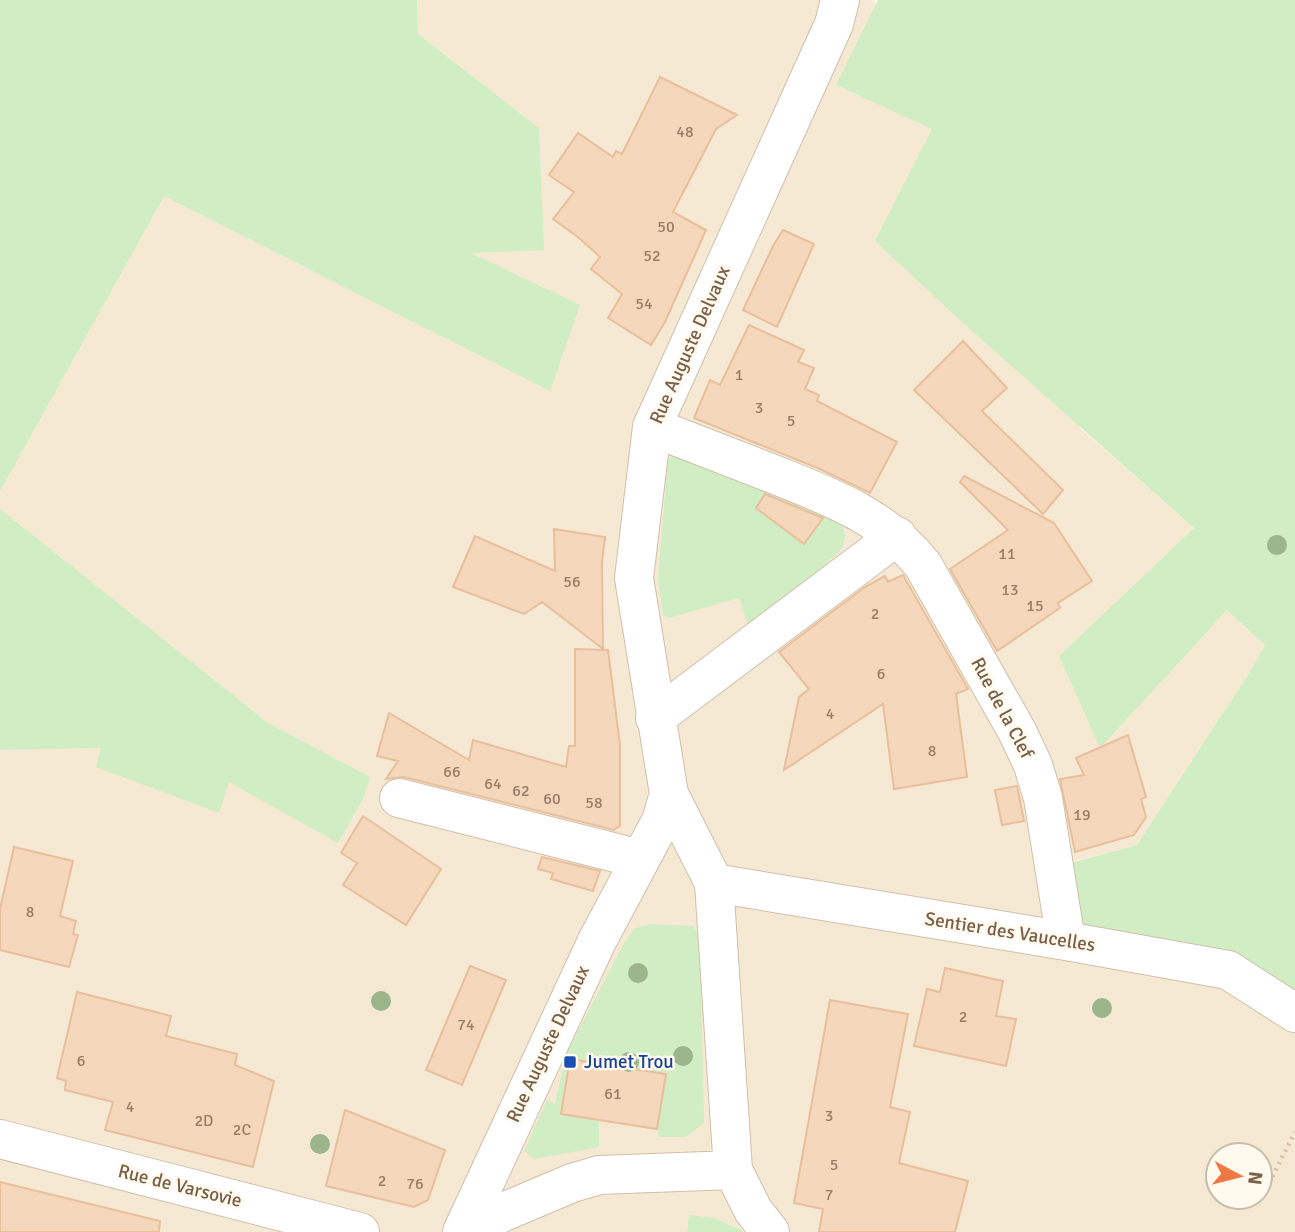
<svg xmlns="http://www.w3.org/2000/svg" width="1295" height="1232" font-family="Signika,sans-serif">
  <rect width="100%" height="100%" fill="#fef6e6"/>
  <path fill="#f6e9d4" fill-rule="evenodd" d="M417,0H871L878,4L836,85L933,128L1080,428L1194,528L1059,656L1100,747L1227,609L1265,645L1251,670L1137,845L1075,861L1067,865L1295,999V1232H745L715,1218L689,1216L687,1232H0V44L543,250L539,128L418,34ZM1218,1155H1260V1197H1218Z"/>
  <path fill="#d0edc3" d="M0,0H417L418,34L539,128L544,250L471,253L580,305L550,391L164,196L0,491Z
    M878,0H1295V999L1077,928L1067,864L1137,845L1251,670L1265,645L1227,610L1100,748L1059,656L1194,528L962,322L875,241L932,129L836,85Z
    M677,451L842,523L845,537L842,549L812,576L748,625L739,598L669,618L663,615L658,579L668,459Z
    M0,509L268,723L370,777L363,799L338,843L229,782L219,813L96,767L101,748L0,750Z
    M649,924L694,926L700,940L704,1123L686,1137H659L657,1123L599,1121V1147L535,1159L524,1151L547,1100L555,1104L566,1054L624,943L634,929Z
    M689,1215L715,1218L745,1232H687Z"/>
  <path fill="#f5d7bc" stroke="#e9bf9b" stroke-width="2" d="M660,77L737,115L716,129L673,212L706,230L665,322L651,345L608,318L622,294L591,269L600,257L578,237L553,219L574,192L549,175L578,133L613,157L616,151L622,154Z
    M783,230L814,244L777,327L743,310L773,246Z
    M749,325L804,350L798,362L814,368L805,389L819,395L817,401L897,442L870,493L820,469L694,418L710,380L720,385Z
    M963,341L1007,388L982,411L1063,490L1043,514L914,390Z
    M964,476L1054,523L1092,581L1058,603L1060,608L997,651L950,569L1008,530L960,482Z
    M765,494L823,518L804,544L756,508Z
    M554,529L605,537L602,563L603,649L542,602L524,614L453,587L475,536L555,571Z
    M903,575L968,689L956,694L967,777L894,789L883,704L784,770L799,697L809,689L779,652L865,587L885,576L888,582Z
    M575,649L608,650L620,745V826L614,830L404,777L386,779L398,761L377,756L389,713L469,760L473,740L566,767L569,746H575Z
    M1128,735L1146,797L1141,799L1146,817L1134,835L1075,852L1060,779L1084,775L1076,758Z
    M1017,786L1024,821L1002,825L995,790Z
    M363,816L441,869L406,925L343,885L357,863L341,853Z
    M14,847L73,861L60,916L76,921L73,934L78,935L69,967L0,950V909Z
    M542,857L600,871L593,891L551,879L553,873L538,869Z
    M470,966L506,980L462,1085L426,1070Z
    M945,968L1003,981L996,1016L1016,1019L1006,1066L914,1046L927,989L940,992Z
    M77,992L171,1016L166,1036L237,1054L235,1065L274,1081L253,1167L105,1130L113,1102L65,1090L66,1081L57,1078Z
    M830,1000L908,1014L890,1107L910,1112L899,1163L968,1181L955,1232H819L823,1209L794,1203Z
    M570,1059L666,1074L657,1129L561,1114Z
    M345,1110L445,1150L428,1200L414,1207L326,1186Z
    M0,1182L160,1221L159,1232H0Z"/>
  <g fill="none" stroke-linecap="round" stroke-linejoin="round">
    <defs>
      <path id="minor" d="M652,427C691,442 729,457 768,472C826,495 883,515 923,565L1018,733L1033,765L1043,798L1066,941
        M655,718L897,536
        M399,798L640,859
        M714,883L1066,941L1228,970L1295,1013
        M0,1139L360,1232
        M462,1232L597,941L661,821L669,794
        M470,1232L501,1213L572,1183L599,1175L733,1170
        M770,1232L753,1210L733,1170L714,883L669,794L634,578L652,427L834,24L840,0"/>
    </defs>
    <use href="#minor" stroke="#d0bfaa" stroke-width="40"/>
    <path stroke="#daba9e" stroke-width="4.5" stroke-dasharray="2 5" stroke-linecap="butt" d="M1266,1189L1295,1132"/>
    <use href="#minor" stroke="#fff" stroke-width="38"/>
  </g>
  <g fill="#9db58b">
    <circle cx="1277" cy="545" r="10"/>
    <circle cx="638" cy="973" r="10"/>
    <circle cx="381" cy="1001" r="10"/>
    <circle cx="1102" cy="1008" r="10"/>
    <circle cx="683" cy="1056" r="10"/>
    <circle cx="629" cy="1062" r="10"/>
    <circle cx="320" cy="1144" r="10"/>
  </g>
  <rect fill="#1a4fb4" stroke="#fffaed" stroke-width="2.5" x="563" y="1055" width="14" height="14" rx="3.5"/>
  <g text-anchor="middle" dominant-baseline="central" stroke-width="5" stroke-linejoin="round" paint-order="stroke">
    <g font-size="16" fill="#987c65">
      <text x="685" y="132">48</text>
      <text x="666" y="227">50</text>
      <text x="652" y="256">52</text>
      <text x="644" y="304">54</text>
      <text x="739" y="375">1</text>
      <text x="759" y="408">3</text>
      <text x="791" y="421">5</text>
      <text x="1007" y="554">11</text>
      <text x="572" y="582">56</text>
      <text x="1010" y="590">13</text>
      <text x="1035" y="606">15</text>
      <text x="875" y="614">2</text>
      <text x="881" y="674">6</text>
      <text x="830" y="714">4</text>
      <text x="932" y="751">8</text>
      <text x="452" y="772">66</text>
      <text x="493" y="784">64</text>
      <text x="521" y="791">62</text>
      <text x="552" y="799">60</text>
      <text x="594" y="803">58</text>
      <text x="1082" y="815">19</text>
      <text x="30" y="912">8</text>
      <text x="963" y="1017">2</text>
      <text x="466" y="1025">74</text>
      <text x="81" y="1061">6</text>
      <text x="613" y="1094">61</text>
      <text x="130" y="1107">4</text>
      <text x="829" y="1116">3</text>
      <text x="204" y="1121">2D</text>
      <text x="242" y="1130">2C</text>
      <text x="834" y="1165">5</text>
      <text x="382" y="1181">2</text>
      <text x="415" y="1184">76</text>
      <text x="829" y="1195">7</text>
    </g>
    <g font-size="19" fill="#795e48" stroke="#fffaed">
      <text transform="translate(690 345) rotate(-66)">Rue Auguste Delvaux</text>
      <text transform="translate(1002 708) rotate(62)">Rue de la Clef</text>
      <text transform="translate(1010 932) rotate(9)">Sentier des Vaucelles</text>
      <text transform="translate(548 1044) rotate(-65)">Rue Auguste Delvaux</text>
      <text transform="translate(180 1186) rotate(14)">Rue de Varsovie</text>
    </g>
    <g font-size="19" fill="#164399" stroke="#fffaed" text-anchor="start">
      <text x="584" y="1062">Jumet Trou</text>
    </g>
  </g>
  <g transform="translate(1239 1176) rotate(97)"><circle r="33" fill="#fffaed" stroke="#c9bcab" stroke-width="2"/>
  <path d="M0-5L12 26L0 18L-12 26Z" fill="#ef7844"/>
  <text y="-10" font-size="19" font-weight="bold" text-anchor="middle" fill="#795e48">N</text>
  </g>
</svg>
